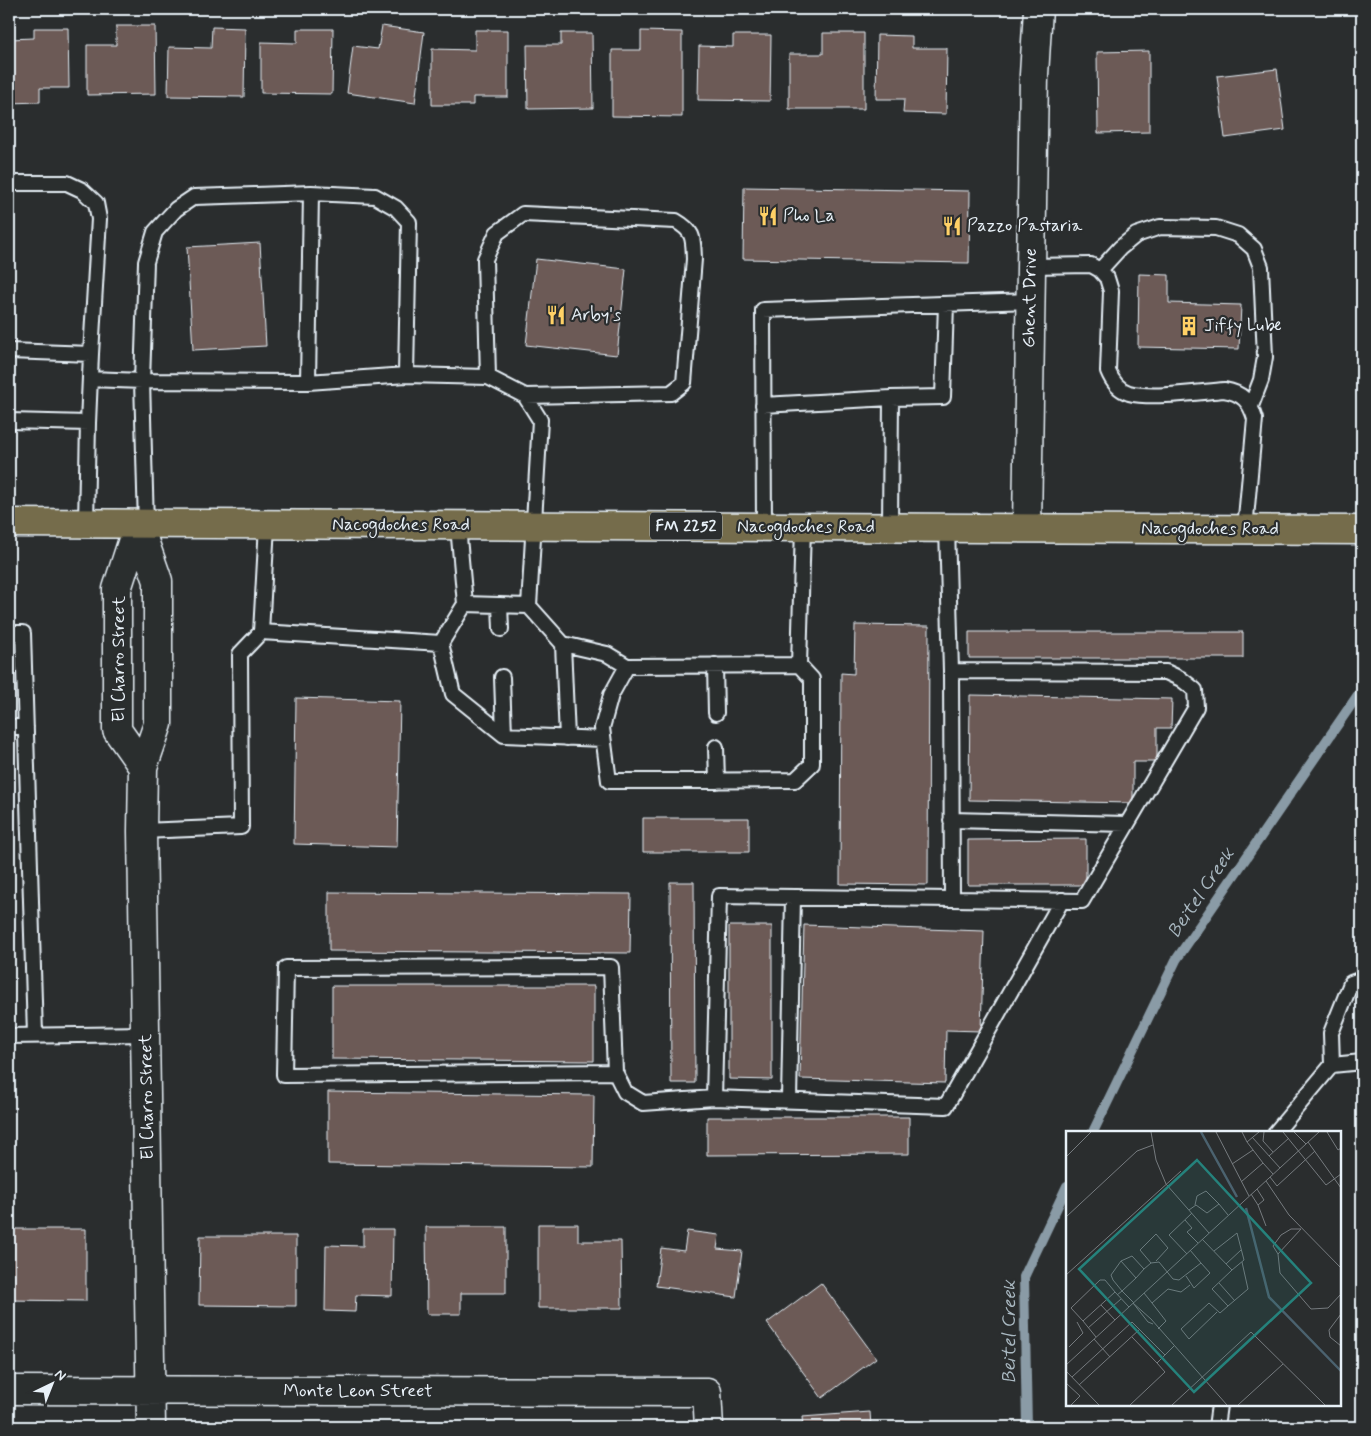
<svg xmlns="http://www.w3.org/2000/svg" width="1371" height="1436" font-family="Mynerve,sans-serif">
  <rect width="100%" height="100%" fill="#2a2d2e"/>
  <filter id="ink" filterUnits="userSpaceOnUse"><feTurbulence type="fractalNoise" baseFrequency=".02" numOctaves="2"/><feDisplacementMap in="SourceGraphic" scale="10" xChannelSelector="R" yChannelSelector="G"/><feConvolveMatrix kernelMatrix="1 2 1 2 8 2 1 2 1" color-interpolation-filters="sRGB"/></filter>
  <g filter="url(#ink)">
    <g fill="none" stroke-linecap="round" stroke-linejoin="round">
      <path stroke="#8a9ba6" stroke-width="10" d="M1093,1132L1176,960L1362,689
        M1027,1427L1024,1277L1067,1186"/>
    </g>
    <path fill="#6c5a57" stroke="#e8f1f8" d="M116,26H155L156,94L87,95V45H116Z
      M382,26L424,32L415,103L347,93L353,46L378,49Z
      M212,27L245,28L244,97L168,96L169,47L211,48Z
      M34,28H68L69,88H40V102L9,103V39L34,38Z
      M297,29H333L332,94L261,93V42L297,43Z
      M475,30H508V97H473V105H432V49L475,50Z
      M641,31L682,32V117L612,116V50H641Z
      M561,33H592L593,108L528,109L527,45H561Z
      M823,33H864V109H789V54H823Z
      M733,35H771L770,101L698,100L699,46L733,47Z
      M877,35L912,36V48H947L946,114L903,113L904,99H876Z
      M1149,51V132L1098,133L1097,52Z
      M1277,69L1285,130L1225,138L1217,76Z
      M744,187L970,191L969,263L743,259Z
      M260,243L266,346L193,350L187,247Z
      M536,259L626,269L617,355L526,345Z
      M1139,274L1169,275V303L1241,305L1239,349L1138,347Z
      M855,625L929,626L928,885L840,884L841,673L854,674Z
      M969,632H1243V658H969Z
      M970,695L1172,699L1171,728H1157V762H1133V803L969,800Z
      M296,698L400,701L397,847L294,844Z
      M643,818H749V852H643Z
      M1086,839V885H968V840Z
      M670,882H694L695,1083H671Z
      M329,892L631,894L630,953L329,951Z
      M804,925L984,931L981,1031L946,1030L945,1083L800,1079Z
      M729,926H772V1080L729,1079Z
      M332,986H594V1061L332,1059Z
      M328,1092L594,1095L593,1167L328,1164Z
      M707,1117H909V1154L707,1155Z
      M538,1224H578V1241H621L622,1308H538Z
      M426,1227H506V1293H461V1314H427Z
      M9,1229H86V1301L9,1300Z
      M363,1229H393L392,1296L356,1295L355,1312L325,1311L326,1245L363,1246Z
      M687,1231L719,1235L717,1249L742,1251L736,1297L656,1286L661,1248L684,1251Z
      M200,1236H296V1306L199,1305Z
      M821,1283L876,1358L822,1398L767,1323Z
      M870,1412L871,1427H803L802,1417Z"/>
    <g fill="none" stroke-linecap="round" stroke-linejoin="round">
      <defs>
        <path id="service" d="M9,183H67L82,190L96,203L99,219L91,354
          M1031,266L1091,265L1100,270L1107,278L1111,291L1108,371C1112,381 1119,390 1129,393C1152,399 1199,392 1224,390C1243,393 1250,402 1255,419L1245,529
          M1100,270L1120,248L1136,235L1160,227L1216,228L1238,235L1254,249L1261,267L1265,357L1261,380L1251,406
          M9,351L91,354L88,423L86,524
          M406,375L488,377L525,396L540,420L529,606L563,644L607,654L627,666L799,665L803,527
          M488,377L485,259L497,233L523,214L676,221C695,232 693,239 694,259L684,383L671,393L525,396
          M90,379L142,381L308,382L406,375L409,222L396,208L375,196L311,193L194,197L176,209L164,222L155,232L146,262L142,381L146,525
          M308,382L311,193
          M763,405L891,398
          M9,421L88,423
          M267,525L261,632L441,643
          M458,526L465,604L441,643L453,694L504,735L603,739
          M764,526L763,310L1031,301
          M890,527L891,398L943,397L946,304
          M947,527L951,671L952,899L1082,901L1196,707L1195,690L1181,679L1166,672L951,671
          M465,604L529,606
          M500,605L501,629
          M9,633H23L35,1035
          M563,644L567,738
          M715,665L716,713
          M627,666L611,695L602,728L609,781L795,780L812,764V679L799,665
          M502,677L504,735
          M9,727H26
          M716,747L717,781
          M951,820L1127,824
          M142,831L241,827L240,654L261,632
          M952,899L719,896L714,1098L946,1106L1062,900
          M9,1036L146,1034
          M1332,1065L1362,1062
          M615,1072L284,1075L286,968L611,967L615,1072L625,1092L643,1103L714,1098
          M789,1100L793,897
          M1276,1132L1332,1065L1331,1033L1351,983L1362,979
          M1216,1427L1219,1405"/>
        <path id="minor" d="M138,524L158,581V724L143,767L142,831L151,1427
          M138,524L117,589V730L143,767
          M1027,527L1034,75L1038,9
          M9,1390L707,1392L709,1427"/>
        <path id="primary" d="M9,523L1362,530"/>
      </defs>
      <use href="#service" stroke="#e8f1f8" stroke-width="18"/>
      <use href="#minor" stroke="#e8f1f8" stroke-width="31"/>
      <use href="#primary" stroke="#e8f1f8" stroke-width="31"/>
      <use href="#service" stroke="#2a2d2e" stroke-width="14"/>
      <use href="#minor" stroke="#2a2d2e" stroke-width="28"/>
      <use href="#primary" stroke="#746c4b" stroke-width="28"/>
    </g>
  </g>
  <defs>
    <symbol id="restaurant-bare" viewBox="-9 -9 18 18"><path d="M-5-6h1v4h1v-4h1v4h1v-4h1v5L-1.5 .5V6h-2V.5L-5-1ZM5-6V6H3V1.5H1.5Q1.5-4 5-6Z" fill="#ffd166" stroke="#2a2d2e" stroke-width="2.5" paint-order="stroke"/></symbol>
    <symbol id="building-bare" viewBox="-9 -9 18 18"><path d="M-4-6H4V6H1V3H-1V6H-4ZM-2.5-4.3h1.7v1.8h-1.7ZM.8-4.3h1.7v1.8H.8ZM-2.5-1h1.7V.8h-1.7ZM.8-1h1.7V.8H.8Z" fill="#ffd166" stroke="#2a2d2e" stroke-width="2.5" paint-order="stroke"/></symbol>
  </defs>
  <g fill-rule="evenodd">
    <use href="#restaurant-bare" x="754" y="202" width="28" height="28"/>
    <use href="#restaurant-bare" x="938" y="212" width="28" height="28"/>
    <use href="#restaurant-bare" x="542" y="301" width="28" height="28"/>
    <use href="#building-bare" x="1175" y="312" width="28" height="28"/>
  </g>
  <g text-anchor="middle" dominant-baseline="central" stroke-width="4.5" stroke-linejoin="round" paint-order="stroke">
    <rect fill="#2a2d2e" stroke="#afb6bb" stroke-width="1" x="650" y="512.5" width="72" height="27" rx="4"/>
    <g font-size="16" font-weight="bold" fill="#e8f1f8">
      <text x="686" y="526">FM 2252</text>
    </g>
    <g font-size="18" fill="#e8f1f8" stroke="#2a2d2e" text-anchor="start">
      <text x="783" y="216">Pho La</text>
      <text x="967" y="226">Pazzo Pastaria</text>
      <text x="571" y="315">Arby's</text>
      <text x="1204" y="326">Jiffy Lube</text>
    </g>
    <g font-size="18" fill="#e8f1f8" stroke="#2a2d2e">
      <text transform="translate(1030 298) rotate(-89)">Ghent Drive</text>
      <text x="401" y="525">Nacogdoches Road</text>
      <text x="806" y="527">Nacogdoches Road</text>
      <text x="1210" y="529">Nacogdoches Road</text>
      <text transform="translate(119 659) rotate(-90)">El Charro Street</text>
      <text transform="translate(147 1097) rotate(-91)">El Charro Street</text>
      <text x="358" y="1391">Monte Leon Street</text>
    </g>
    <g font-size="19" font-style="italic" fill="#a9b8c1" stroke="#2a2d2e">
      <text transform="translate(1201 893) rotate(-56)">Beitel Creek</text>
      <text transform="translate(1009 1332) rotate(-90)">Beitel Creek</text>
    </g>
  </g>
  <g transform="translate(1066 1131)">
    <rect width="275" height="275" fill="#2a2d2e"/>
    <path fill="none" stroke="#4b626f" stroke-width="2.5" d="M135,1L171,66M180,77L203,166L275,240"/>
    <path fill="none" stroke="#767b7f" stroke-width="1" d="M85,1L90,29L100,53L143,102M150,1L183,65M176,1L181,11L193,1M198,1L197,10L207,21M217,1L260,54L275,43M228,1L240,13M261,1L272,19L275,17M186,6L214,37M181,11L197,32M242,11L275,57M203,25L223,7M0,26L25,1M166,33L187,19M204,46L211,55L249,20M200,50L223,84L275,137M175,51L197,32L207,43M185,63L192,74L198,69L191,58M129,74L131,65L140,60L153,73M192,74L200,95M123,79L130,74L141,82L153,73L162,84M0,86L71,20L87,14M119,89L126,97L121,101L132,112M235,98H225L215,104L207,115L212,123L214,142L245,178L262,177L275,163M136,108L166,139L178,129L171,102L148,120M121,123L103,104L126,82M212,123L235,98M55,130L70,147M85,132L74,119L90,103L102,117L90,130M160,133L175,119M78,138L85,132L93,131L107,148L113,149L135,132L124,119M166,139L146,158L162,175L182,158L176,131M0,144L115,40M120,145L128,157L144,142L135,132M153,152L169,170M102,158L115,161L124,154M78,162L86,172L102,158M51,164L56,160L70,147L78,138L66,125L55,130L45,144L47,149L56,160L68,172M67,172L85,188L161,274M67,172L82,191L87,193M86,172L100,190L92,198M35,174L49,189M151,181L123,208L115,198L143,172L154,182L162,175M275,183L263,199L264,206L275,215M17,190L5,177L34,149H39L49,161M22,197L55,168M30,206L17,190L49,161L63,176M66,206L91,232M28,208L44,226M3,216L17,202L11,191M0,234L253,1M0,240L33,274M6,246L66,191L99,224M0,252L14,265L5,274M13,254L74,198M64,274L99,241L91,232L108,215M106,274L185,201L259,274M172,274L217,233"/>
    <path fill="#25827c" fill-opacity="0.15" stroke="#25827c" stroke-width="2.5" d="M131,29L245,152L128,261L13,138Z"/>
    <rect width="275" height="275" fill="none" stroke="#e8f1f8" stroke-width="2.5"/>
  </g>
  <rect width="1371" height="1436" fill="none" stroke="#2a2d2e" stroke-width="30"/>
  <rect x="15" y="15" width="1341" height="1406" fill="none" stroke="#e8f1f8" stroke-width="2" filter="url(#ink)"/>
  <g transform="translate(52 1384) rotate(43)" stroke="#2a2d2e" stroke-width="4" paint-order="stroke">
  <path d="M0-4L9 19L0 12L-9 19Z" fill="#e8f1f8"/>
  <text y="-8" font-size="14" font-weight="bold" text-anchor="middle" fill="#e8f1f8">N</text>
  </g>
</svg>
